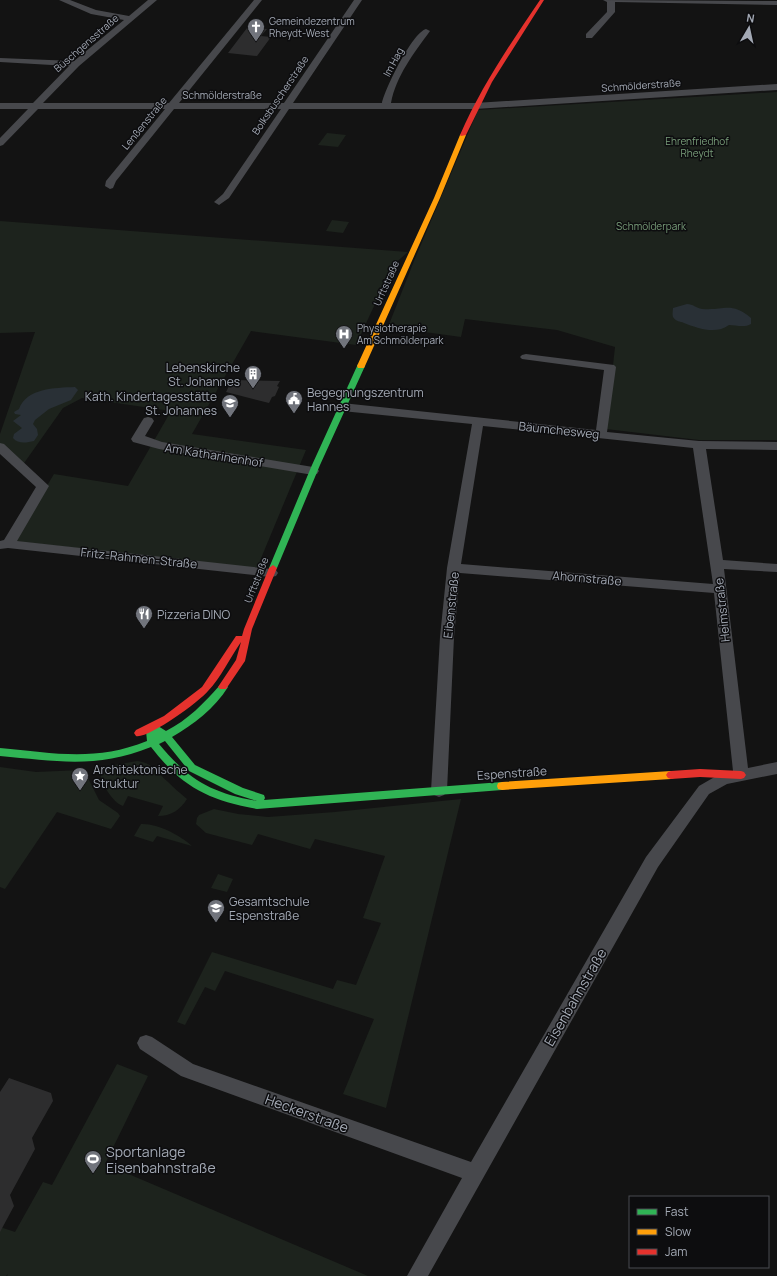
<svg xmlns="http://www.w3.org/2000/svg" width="777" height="1276" font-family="Manrope,sans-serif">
  <rect width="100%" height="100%" fill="#131313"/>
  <path fill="#1d231d" d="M777,92V440H699L606,429L615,347L557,330L465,319L461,337L388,327L414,261L478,110Z
    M327,133L346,135L338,147L318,145Z
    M332,220L349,222L343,233L326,231Z
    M0,221L408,252L393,265L356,345L251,331L192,434L306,450L257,568L14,541L54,474L128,486L171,411L82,398L63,408L22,466L0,446V434L35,332L0,333Z
    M137,761C154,763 156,772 168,782C174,788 181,794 187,799C180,810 171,816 158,816L163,806L128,796L123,806C112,802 102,784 100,774L103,767Z
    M0,767L36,772L81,770L87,776L99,800L118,813L120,816L111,829L57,812L5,889L0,887Z
    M461,799L386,1108L343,1094L374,1019L225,971L215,991L205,987L185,1025L177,1022L212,952L333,989L337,980L356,985L381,923L363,918L385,856L315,839L310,849L258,834L252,845L206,833L196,824L197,818L199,815L214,809L238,814L268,817L335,812Z
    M141,824C157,823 180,835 192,846L157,836L153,842L134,836Z
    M218,874L233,879L227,892L211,888Z
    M117,1064L148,1076L105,1164L368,1276H7L8,1274L6,1276H0V1227L15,1232L43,1182L52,1185Z"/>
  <path fill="#293036" d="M687,304C693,304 696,308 702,309C725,311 730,301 751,318V324C744,328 736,325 729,325C716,335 697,328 684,323C680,321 676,322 673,317C672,314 673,311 673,308Z
    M75,387L78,390L71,400L49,409L35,420L33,424L37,429L38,435L34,441C26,443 18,444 13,438L14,434L22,428L13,421L21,415L15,414L14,412L19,409C27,388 54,388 75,387Z"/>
  <path fill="#2d2d2e" d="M250,27L267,29L261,36L271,37L257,56L228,53L247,28Z
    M232,380L280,381L277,386L279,387L275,396L272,397L269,403L226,392Z
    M9,1078L51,1093L53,1101L32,1138L35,1149L10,1195L14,1206L0,1232V1092Z"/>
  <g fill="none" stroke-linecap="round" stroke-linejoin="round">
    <path fill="#47484c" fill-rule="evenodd" d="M59,0H70L96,10L129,16L148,0H157L79,66L43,103H169L254,0H262L179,103H284L354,0H362L293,103H382C385,89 412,33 426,29L430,31C414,53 396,76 391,103H475L777,84V90L475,109H289L229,198L219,205L214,202L223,194L281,109H174L116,181L113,188L110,189L105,186L106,181L165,109H38L3,145L0,146V138L28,109H0V103H33L69,66L0,62V58L74,61L124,20L91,14Z
      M603,0L777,1V5L615,2V12L592,38H586V34L607,12V2Z
      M526,354L614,365L616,367L607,432L699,441L777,442V450L706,449L723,560L777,564V572L724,569L748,768L777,762V774L727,784L709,794L658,867L428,1276H407L462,1178L181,1076L140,1049L137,1043L140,1037L146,1035L152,1037L193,1064L471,1162L646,857L699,786L718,775L733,771L714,593L460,573L454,637L447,791L444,795L439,797L434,795L431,791L440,637L447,568L472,424L342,411L338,409L336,407L338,405L342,403L596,430L604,370L522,359L520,357L522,355ZM483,426L693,448L713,584L461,564Z
      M148,417L152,418L154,421L145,436L162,442L313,467L317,468L319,471L317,474L313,475L159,449L133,442L131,439L142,421L144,418Z
      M0,443L4,444L49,486L17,541L271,569L276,570L278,573L276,576L271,577L8,548L0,549V541L4,540L36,487L0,454Z"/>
    <path fill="#30b455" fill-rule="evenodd" d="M358,364H364L365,366L320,465L277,568L273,571L270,570L269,568L312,465Z
      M223,684L226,685L228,687C215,708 193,725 172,737L195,765L243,788L264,795L265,798L264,800L502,782L506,783L507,786L506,789L502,790L257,809C208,800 182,787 151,747C97,769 56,761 0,756V748C54,753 95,762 147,741L146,731L152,726H158L166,731C188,720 204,703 220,685ZM165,741L189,771L235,794L257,801C211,793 189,780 159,744Z"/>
    <path fill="#ff9f0a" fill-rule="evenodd" d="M463,133L466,135L440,198L365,366L364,368H358L357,366L434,198L460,135Z
      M671,771L674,772L676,775L674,778L671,779L502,790L498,789L497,786L498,783L502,782Z"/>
    <path fill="#e5322d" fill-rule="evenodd" d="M540,0H544L492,82L466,135L461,136L460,135C481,87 510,44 540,0Z
      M273,565L277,568L252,629L245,661L226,689H220L218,687L236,660L241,642C231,656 220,679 208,691C199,702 148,739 136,736L134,733L136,730L164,716L202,687L236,636H242L244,629L269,568Z
      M700,769L741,771L744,772L746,775L744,778L741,779L700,777L671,779L668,778L666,775L668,772L671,771Z"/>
  </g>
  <defs>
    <symbol id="church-pin" viewBox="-11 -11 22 30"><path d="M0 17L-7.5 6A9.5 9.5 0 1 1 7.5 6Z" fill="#71747c" stroke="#0d0d0f"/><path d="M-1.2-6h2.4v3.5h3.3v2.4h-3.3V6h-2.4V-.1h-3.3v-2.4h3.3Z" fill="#fff"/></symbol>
    <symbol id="hospital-pin" viewBox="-11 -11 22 30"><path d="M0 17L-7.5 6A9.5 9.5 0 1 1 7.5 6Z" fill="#71747c" stroke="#0d0d0f"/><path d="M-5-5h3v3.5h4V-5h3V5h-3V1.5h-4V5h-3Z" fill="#fff"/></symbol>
    <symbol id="building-pin" viewBox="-11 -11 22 30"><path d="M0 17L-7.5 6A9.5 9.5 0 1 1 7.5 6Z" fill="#71747c" stroke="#0d0d0f"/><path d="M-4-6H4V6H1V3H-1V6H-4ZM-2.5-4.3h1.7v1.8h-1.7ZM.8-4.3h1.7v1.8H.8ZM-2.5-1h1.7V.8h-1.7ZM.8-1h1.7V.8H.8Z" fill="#fff"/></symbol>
    <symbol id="civic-pin" viewBox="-11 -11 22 30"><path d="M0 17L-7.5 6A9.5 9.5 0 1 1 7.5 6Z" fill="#71747c" stroke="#0d0d0f"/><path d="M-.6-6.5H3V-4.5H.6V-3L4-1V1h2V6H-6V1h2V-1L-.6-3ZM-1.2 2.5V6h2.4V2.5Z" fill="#fff"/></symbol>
    <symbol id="school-pin" viewBox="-11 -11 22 30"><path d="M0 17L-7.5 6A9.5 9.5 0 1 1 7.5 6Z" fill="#71747c" stroke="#0d0d0f"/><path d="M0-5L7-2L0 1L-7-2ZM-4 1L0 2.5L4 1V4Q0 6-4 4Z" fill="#fff"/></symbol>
    <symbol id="restaurant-pin" viewBox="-11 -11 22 30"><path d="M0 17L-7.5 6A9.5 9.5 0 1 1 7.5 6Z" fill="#71747c" stroke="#0d0d0f"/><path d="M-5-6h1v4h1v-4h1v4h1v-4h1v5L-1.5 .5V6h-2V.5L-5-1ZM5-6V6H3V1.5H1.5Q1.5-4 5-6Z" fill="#fff"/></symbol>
    <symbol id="sight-pin" viewBox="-11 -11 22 30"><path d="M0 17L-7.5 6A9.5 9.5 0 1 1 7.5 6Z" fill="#71747c" stroke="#0d0d0f"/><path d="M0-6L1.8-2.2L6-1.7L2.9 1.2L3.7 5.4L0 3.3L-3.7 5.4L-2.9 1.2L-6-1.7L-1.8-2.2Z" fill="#fff"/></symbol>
    <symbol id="stadium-pin" viewBox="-11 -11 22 30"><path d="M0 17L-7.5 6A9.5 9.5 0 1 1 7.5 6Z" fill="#71747c" stroke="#0d0d0f"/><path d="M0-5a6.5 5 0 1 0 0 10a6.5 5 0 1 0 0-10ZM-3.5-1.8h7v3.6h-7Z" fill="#fff"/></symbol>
  </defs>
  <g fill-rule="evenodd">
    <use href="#church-pin" x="246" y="17" width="20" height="27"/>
    <use href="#hospital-pin" x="334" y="324" width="20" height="27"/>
    <use href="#building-pin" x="243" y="364" width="20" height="27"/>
    <use href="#civic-pin" x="284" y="389" width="20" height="27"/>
    <use href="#school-pin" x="220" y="393" width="20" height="27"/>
    <use href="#restaurant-pin" x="134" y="604" width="20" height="27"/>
    <use href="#sight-pin" x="70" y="766" width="20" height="27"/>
    <use href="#school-pin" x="206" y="898" width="20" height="27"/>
    <use href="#stadium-pin" x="83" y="1149" width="20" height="27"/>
  </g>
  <g text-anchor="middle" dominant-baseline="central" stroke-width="3" stroke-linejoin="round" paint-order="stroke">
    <g font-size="10" fill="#a3a9b4" stroke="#0d0d0f" text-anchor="start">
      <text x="269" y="21">Gemeindezentrum<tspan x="269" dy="12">Rheydt-West</tspan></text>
      <text x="357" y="328">Physiotherapie<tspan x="357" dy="12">Am Schmölderpark</tspan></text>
    </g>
    <g font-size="10" fill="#a3a9b4" stroke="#0d0d0f">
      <text transform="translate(86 43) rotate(-41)">Büschgensstraße</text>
      <text transform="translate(393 62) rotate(-62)">Im Hag</text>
      <text transform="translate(641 85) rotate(-4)">Schmölderstraße</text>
      <text x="222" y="95">Schmölderstraße</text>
      <text transform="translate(280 95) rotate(-56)">Bolksbuscherstraße</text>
      <text transform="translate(144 123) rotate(-51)">Lenßenstraße</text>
      <text transform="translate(386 283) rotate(-66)">Urftstraße</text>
      <text transform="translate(256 580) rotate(-68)">Urftstraße</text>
    </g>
    <g font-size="10" fill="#7a9f7b" stroke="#0d0d0f">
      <text x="697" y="141">Ehrenfriedhof<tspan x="697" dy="12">Rheydt</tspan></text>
      <text x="651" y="226">Schmölderpark</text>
    </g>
    <g font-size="12" fill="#a3a9b4" stroke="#0d0d0f" text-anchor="start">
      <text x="240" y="367" text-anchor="end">Lebenskirche<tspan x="240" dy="14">St. Johannes</tspan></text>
      <text x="307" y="392">Begegnungszentrum<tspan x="307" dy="14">Hannes</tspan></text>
      <text x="217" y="396" text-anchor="end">Kath. Kindertagesstätte<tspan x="217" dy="14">St. Johannes</tspan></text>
      <text x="157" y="614">Pizzeria DINO</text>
      <text x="93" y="769">Architektonische<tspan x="93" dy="14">Struktur</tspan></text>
      <text x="229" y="901">Gesamtschule<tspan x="229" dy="14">Espenstraße</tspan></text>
    </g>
    <g font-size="12" fill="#a3a9b4" stroke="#0d0d0f">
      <text transform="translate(559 430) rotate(6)">Bäumchesweg</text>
      <text transform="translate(214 455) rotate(9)">Am Katharinenhof</text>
      <text transform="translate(139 558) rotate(6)">Fritz-Rahmen-Straße</text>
      <text transform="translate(587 578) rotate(5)">Ahornstraße</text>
      <text transform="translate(451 605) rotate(-84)">Eibenstraße</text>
      <text transform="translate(722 610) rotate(-96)">Heimstraße</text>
      <text transform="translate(512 773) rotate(-4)">Espenstraße</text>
    </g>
    <g font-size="14" fill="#a3a9b4" stroke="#0d0d0f">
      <text transform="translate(575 997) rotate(-60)">Eisenbahnstraße</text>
      <text transform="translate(307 1113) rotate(20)">Heckerstraße</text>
    </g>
    <g font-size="14" fill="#a3a9b4" stroke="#0d0d0f" text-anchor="start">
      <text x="106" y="1151">Sportanlage<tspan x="106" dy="16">Eisenbahnstraße</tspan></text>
    </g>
  </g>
  <rect x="629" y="1196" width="140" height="72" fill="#0d0d0f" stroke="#494b51"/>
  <rect x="637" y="1209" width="20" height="6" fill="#30b455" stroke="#494b51"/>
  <text x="665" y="1216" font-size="12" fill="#a3a9b4">Fast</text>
  <rect x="637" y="1229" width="20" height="6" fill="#ff9f0a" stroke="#494b51"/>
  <text x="665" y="1236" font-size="12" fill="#a3a9b4">Slow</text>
  <rect x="637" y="1249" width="20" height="6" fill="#e5322d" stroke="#494b51"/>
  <text x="665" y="1256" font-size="12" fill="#a3a9b4">Jam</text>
  <g transform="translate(749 28) rotate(9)" stroke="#0d0d0f" stroke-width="3" paint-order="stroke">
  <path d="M0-3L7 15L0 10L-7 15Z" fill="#a3a9b4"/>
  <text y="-6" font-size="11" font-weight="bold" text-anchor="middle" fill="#a3a9b4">N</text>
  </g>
</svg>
